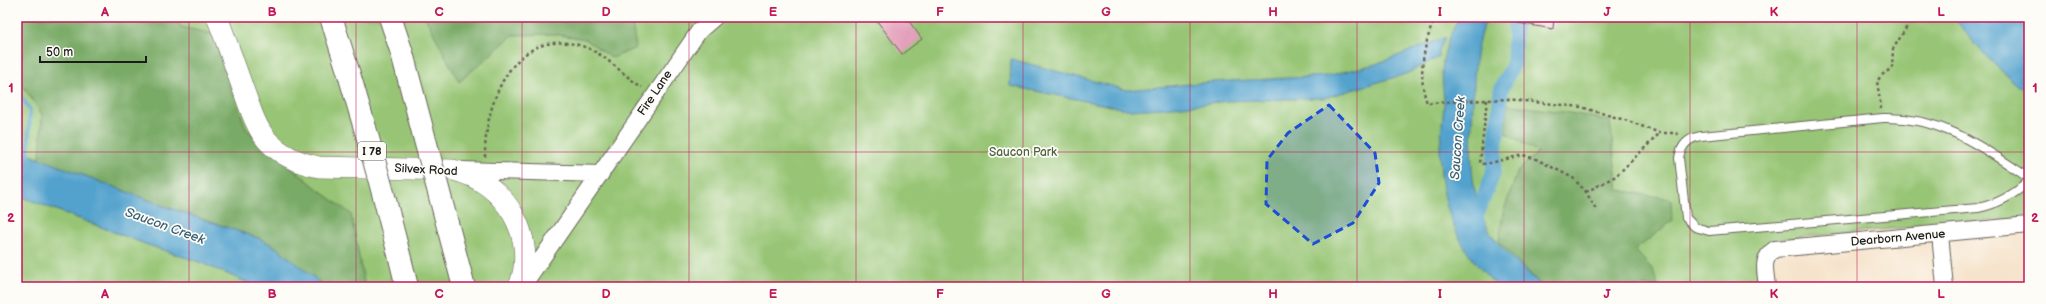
<svg xmlns="http://www.w3.org/2000/svg" width="2046" height="304" font-family="'Balsamiq Sans',sans-serif">
  <rect width="100%" height="100%" fill="#fdfcf7"/>
  <filter id="ink" filterUnits="userSpaceOnUse"><feTurbulence type="fractalNoise" baseFrequency=".025" numOctaves="2"/><feDisplacementMap in="SourceGraphic" scale="8" xChannelSelector="R" yChannelSelector="G"/><feConvolveMatrix kernelMatrix="1 2 1 2 8 2 1 2 1" color-interpolation-filters="sRGB"/></filter>
  <filter id="wash" filterUnits="userSpaceOnUse"><feTurbulence type="fractalNoise" baseFrequency=".012" numOctaves="4" result="noise"/><feDisplacementMap in="SourceGraphic" scale="16" xChannelSelector="R" yChannelSelector="G"/><feGaussianBlur stdDeviation="0.9" result="paint"/><feColorMatrix in="noise" values="0 0 0 0 0 0 0 0 0 0 0 0 0 0 0 0 0 1.4 0 .05"/><feComposite in="paint" operator="in"/></filter>
  <g filter="url(#wash)">
    <rect width="100%" height="100%" fill="#f6e3cb"/>
    <path fill="#97c574" stroke="#5a7048" d="M17,17H2029V218L1936,225L1780,239C1750,246 1757,262 1759,287H323L315,278L274,246L17,150Z
      M17,195L148,245L199,262L258,287H17Z"/>
    <path fill="#79aa66" stroke="#4a6341" d="M17,17H174L181,27L213,34L246,129L314,186L351,214L364,282L366,287H323L315,278L274,246L258,238L164,206L40,159L42,114L17,77L22,53L17,35Z
      M425,17H631L636,48L612,58L585,39L554,34L513,35L459,82Z
      M1507,104L1576,114L1610,121L1618,190L1671,199L1672,221L1635,250L1653,270L1658,287H1543L1499,242L1503,213L1518,171L1538,152L1506,133Z
      M17,105L20,108L22,152L17,150Z"/>
    <path fill="#53a2cd" stroke="#385f74" d="M1459,17H1488C1473,44 1475,73 1473,103C1471,146 1467,193 1490,232C1501,250 1527,271 1543,287H1499C1456,250 1439,203 1440,147C1441,133 1443,119 1444,105C1444,94 1442,83 1442,71C1443,51 1450,35 1459,17Z
      M1954,17H2014L2029,31V94C2001,73 1974,46 1954,17Z
      M1446,37L1439,50V57L1406,74L1324,98L1229,101L1163,108L1131,110L1010,86L1011,59L1127,90L1211,82L1327,76L1376,64Z
      M17,150L164,206L258,238L274,246L315,278L323,287H258L199,262L148,245L17,195Z"/>
    <g fill="none" stroke-linecap="round" stroke-linejoin="round">
      <path stroke="#53a2cd" stroke-width="4" d="M17,91L30,110L28,158"/>
      <path stroke="#53a2cd" stroke-width="15" d="M1478,226L1476,217L1493,174L1501,90L1514,62L1515,17"/>
    </g>
    <g id="blocks">
      <path fill="#e39eb9" d="M874,17H906L922,39L902,54Z
        M1519,17H1554L1553,29L1518,23Z"/>
    </g>
  </g>
  <g filter="url(#ink)">
    <use href="#blocks" fill-opacity="0" stroke="#686259" stroke-width="1"/>
    <g fill="none" stroke-linecap="round" stroke-linejoin="round">
      <defs>
        <path id="service" d="M2029,178C1982,147 1941,116 1883,118L1701,136C1688,138 1681,145 1679,158L1686,218L1695,227L1709,231L1978,208C1998,204 2014,195 2029,181"/>
        <path id="minor" d="M461,170L601,174
          M1940,234L1945,287
          M522,287L699,31L715,17
          M1767,287C1766,272 1760,259 1775,249L2029,225"/>
        <path id="tertiary" d="M217,17C226,40 234,63 242,86C249,104 254,124 266,139C280,155 298,163 319,167L453,170C504,181 539,236 519,287"/>
      </defs>
      <use href="#service" stroke="#686259" stroke-width="10"/>
      <use href="#minor" stroke="#686259" stroke-width="18"/>
      <use href="#tertiary" stroke="#686259" stroke-width="22"/>
      <path stroke="#686259" stroke-width="2.5" stroke-dasharray="3 3" stroke-linecap="butt" d="M1435,17C1424,45 1417,74 1427,103L1507,99L1581,107L1628,121L1660,133H1676L1679,136
        M1487,100L1480,163L1486,164L1523,155L1536,159L1573,178L1586,192L1597,211
        M1881,109L1877,81L1882,75L1892,68L1893,49L1913,17
        M485,157C484,104 513,25 582,46C605,53 622,75 642,87
        M1586,192L1616,176L1660,133"/>
      <use href="#service" stroke="#fff" stroke-width="8"/>
      <use href="#minor" stroke="#fff" stroke-width="16"/>
      <use href="#tertiary" stroke="#fff" stroke-width="21"/>
      <defs>
        <path id="motorway-bridge" d="M331,17C360,106 385,196 407,287
          M390,17L402,53L464,287"/>
      </defs>
      <use href="#motorway-bridge" stroke="#686259" stroke-width="24" stroke-linecap="butt"/>
      <use href="#motorway-bridge" stroke="#fff" stroke-width="22"/>
    </g>
  </g>
  <path fill="#1d4ed8" fill-opacity="0.2" stroke="#1d4ed8" stroke-width="3" stroke-dasharray="8 5" stroke-linejoin="round" d="M1329,105L1375,153L1379,183L1353,223L1313,244L1266,204L1267,160L1288,133Z"/>
  <path fill="none" stroke="#c2185b" stroke-width="1" stroke-opacity="0.55" d="M189,17V287M356,17V287M522,17V287M689,17V287M856,17V287M1023,17V287M1190,17V287M1357,17V287M1524,17V287M1690,17V287M1857,17V287M17,152H2029"/>
  <g text-anchor="middle" dominant-baseline="central" stroke-width="3.5" stroke-linejoin="round" paint-order="stroke">
    <rect fill="#fdfcf7" stroke="#605f5e" stroke-width="1" x="358" y="142" width="28" height="18" rx="3"/>
    <g font-size="11" font-weight="bold" fill="#1c1c1c">
      <text x="372" y="151">I 78</text>
    </g>
    <g font-size="12" fill="#1c1c1c" stroke="#fdfcf7">
      <text transform="translate(655 93) rotate(-56)">Fire Lane</text>
      <text transform="translate(426 170) rotate(3)">Silvex Road</text>
      <text transform="translate(1898 238) rotate(-5)">Dearborn Avenue</text>
    </g>
    <g font-size="12" fill="#4d603f" stroke="#fdfcf7">
      <text x="1023" y="152">Saucon Park</text>
    </g>
    <g font-size="13" font-style="italic" fill="#385f74" stroke="#fdfcf7">
      <text transform="translate(1458 138) rotate(-86)">Saucon Creek</text>
      <text transform="translate(165 226) rotate(20)">Saucon Creek</text>
    </g>
  </g>
  <rect width="2046" height="304" fill="none" stroke="#fdfcf7" stroke-width="44"/>
  <path d="M40 56v6h106v-6" fill="none" stroke="#1c1c1c" stroke-width="2"/>
  <text x="46" y="56" font-size="12" fill="#1c1c1c" stroke="#fdfcf7" stroke-width="3" paint-order="stroke">50 m</text>
  <rect x="22" y="22" width="2002" height="260" fill="none" stroke="#c2185b" stroke-width="1.5"/>
  <g font-size="13" text-anchor="middle" font-weight="bold" fill="#c2185b">
    <text x="105" y="16">A</text>
    <text x="272" y="16">B</text>
    <text x="439" y="16">C</text>
    <text x="606" y="16">D</text>
    <text x="773" y="16">E</text>
    <text x="940" y="16">F</text>
    <text x="1106" y="16">G</text>
    <text x="1273" y="16">H</text>
    <text x="1440" y="16">I</text>
    <text x="1607" y="16">J</text>
    <text x="1774" y="16">K</text>
    <text x="1941" y="16">L</text>
    <text x="11" y="92">1</text>
    <text x="2035" y="92">1</text>
    <text x="11" y="222">2</text>
    <text x="2035" y="222">2</text>
    <text x="105" y="298">A</text>
    <text x="272" y="298">B</text>
    <text x="439" y="298">C</text>
    <text x="606" y="298">D</text>
    <text x="773" y="298">E</text>
    <text x="940" y="298">F</text>
    <text x="1106" y="298">G</text>
    <text x="1273" y="298">H</text>
    <text x="1440" y="298">I</text>
    <text x="1607" y="298">J</text>
    <text x="1774" y="298">K</text>
    <text x="1941" y="298">L</text>
  </g>
</svg>
